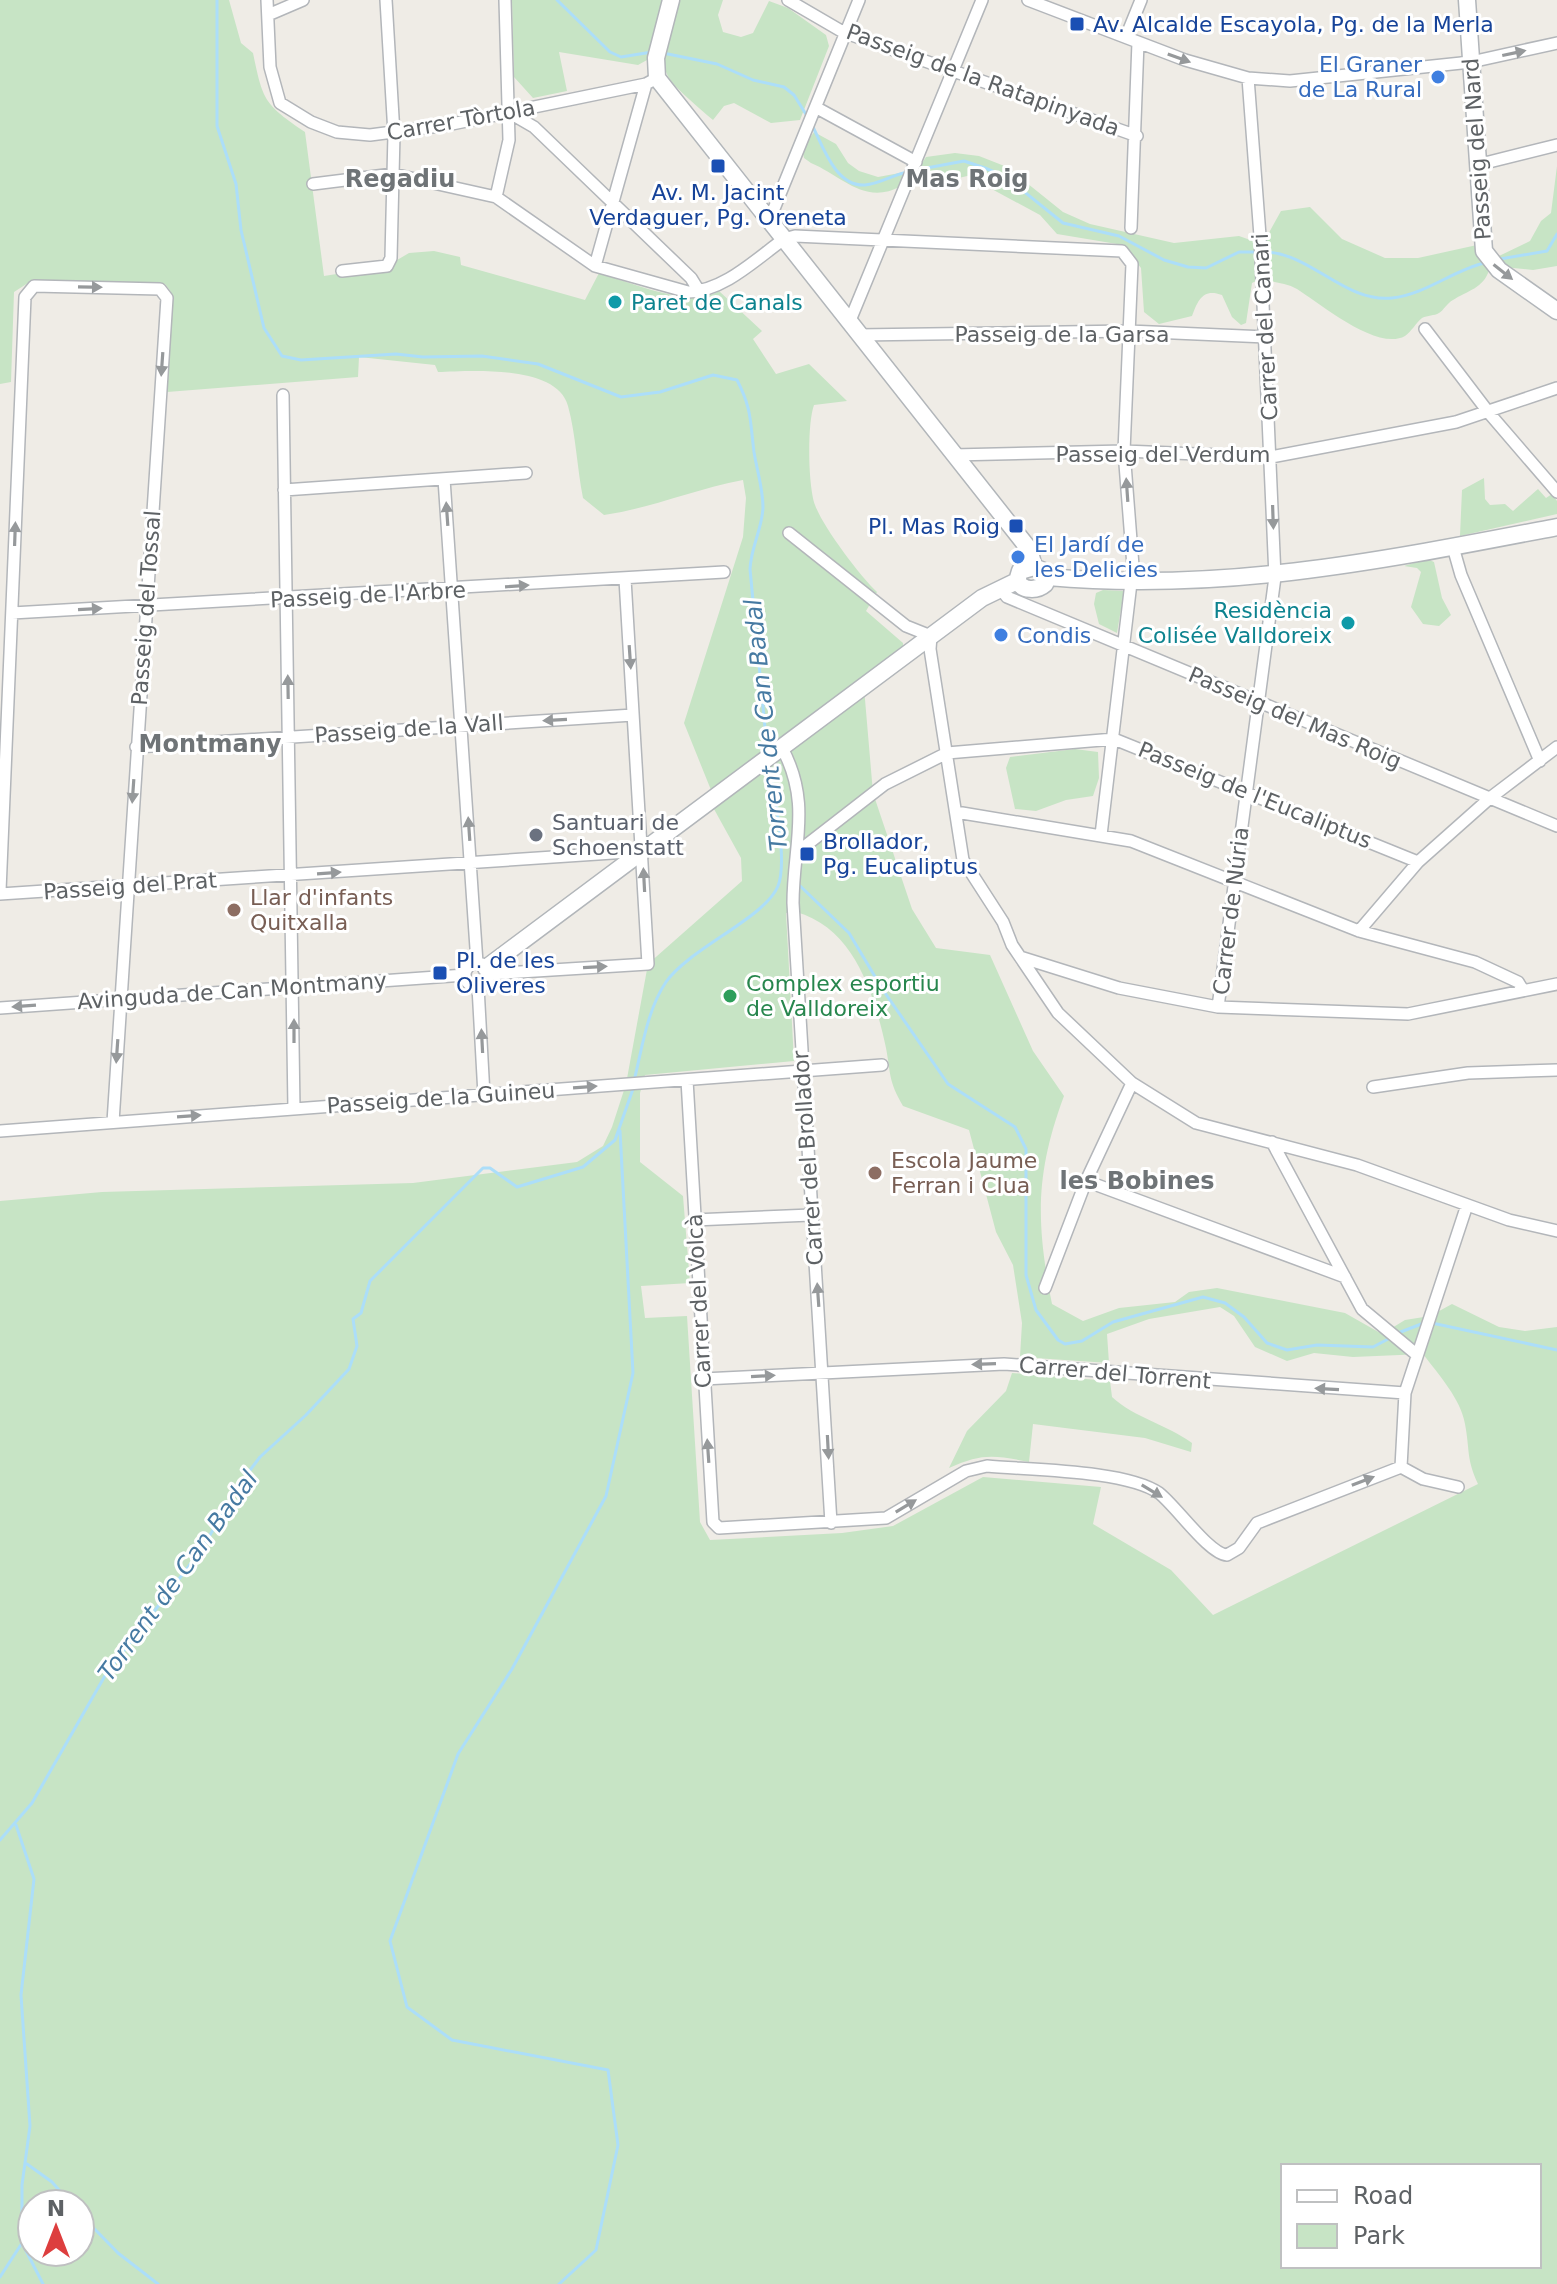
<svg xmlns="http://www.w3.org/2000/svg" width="1557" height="2284" font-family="'DejaVu Sans',sans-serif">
  <rect width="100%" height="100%" fill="#efece6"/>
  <path fill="#c7e4c5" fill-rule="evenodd" d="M0,0H229L241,43L253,53C263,101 264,104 305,132L324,276L387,266L409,253L434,251L460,257L461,265L585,300L599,273C629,282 691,309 719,291L762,331L753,339L776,374L809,364L847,401L814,405C807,424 808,486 815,505C823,527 860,576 877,592L866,611L903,643V648L863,676L873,793L912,909L936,948L990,955L1033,1051L1064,1096C1035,1174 1036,1223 1052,1304L1083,1321L1119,1308L1175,1302L1189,1292L1217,1288L1345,1313L1382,1334L1405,1320L1430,1316L1452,1304L1499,1327L1525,1331L1557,1327V2284H0V1201L102,1192L413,1183L577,1162L603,1146L612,1127L626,1084L648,964L742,881L741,858L709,800L711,790L684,723L743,537L746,498L743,480C695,489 652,508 604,515L583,498C577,468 576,435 568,406C557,364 470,371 438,372L435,365L359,357L358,377L167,392L171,292L165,284L28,283L14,292L11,382L0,384ZM796,912C854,928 874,993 886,1048C891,1074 888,1080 903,1106L969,1130L996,1232L1013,1265L1022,1323L1020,1357L1109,1363L1107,1334L1149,1319L1220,1307L1234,1316L1255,1347L1287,1361L1314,1353L1353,1357L1423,1354C1438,1374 1461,1399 1465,1424C1470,1450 1466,1458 1478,1484L1213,1615L1171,1570L1093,1524L1101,1487L983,1477L893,1526L842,1533L710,1540L700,1522L687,1316L645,1318L641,1286L690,1283L683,1196L640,1162V1093L645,1075L794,1061L786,913ZM1283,2166H1539V2266H1283ZM32,2204H80V2252H32Z
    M512,0H663L647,60L638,65L559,52L567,91L533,98L514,77Z
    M680,0H723L718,15L723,32L741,37L753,33L769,1L788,8L826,35L829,46L800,120L771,123L734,103L724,106L713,120C650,65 659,77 680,0Z
    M814,132L836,144L848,163L859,171L878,177L905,172L901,186C865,206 842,176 811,163L804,158L802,149Z
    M955,153L979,156L1007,167L1063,212L1090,224L1174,243L1239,236L1256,242L1266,238L1281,211L1310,207L1342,239L1385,258H1418L1477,245L1489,270C1484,288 1467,291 1453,300C1447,303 1444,310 1439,313C1434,316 1428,315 1422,318C1416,323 1411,332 1405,336C1377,352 1318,302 1297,289C1287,283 1273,283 1262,278L1252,283L1246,323L1241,325L1232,317L1222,295C1203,288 1198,300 1192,316L1159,324L1144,312L1141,268L1123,245L1057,234L1040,215L988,187L982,176L976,174L928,185L917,183L916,172L926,157Z
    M1557,166V266L1533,270L1503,267L1499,256L1530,241L1541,221L1551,213Z
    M1484,478L1485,499L1490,505L1505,504L1513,511L1538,489L1546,498L1552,494L1557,501V514L1460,536L1462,490Z
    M1427,559L1434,562L1442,598L1451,615L1439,626L1423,624L1411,607L1421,572L1417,568L1404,566Z
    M1103,590L1124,591L1117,633L1099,624L1094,604L1096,593Z
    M1075,749L1098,752L1099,778L1093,796L1066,800L1036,811L1015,809L1006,768L1010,757Z
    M1012,1373L1110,1381L1112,1397C1135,1418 1166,1424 1192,1443L1191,1452L1145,1438L1033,1424L1029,1462C994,1455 982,1453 949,1468L967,1431L1006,1391Z"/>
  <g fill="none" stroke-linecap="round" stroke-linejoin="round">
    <path stroke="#acdef9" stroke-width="3" d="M217,0V126L236,184L241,230L264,328L282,356L301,360L396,354L423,357L482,356L538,364L621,397L660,392L713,375L737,380C752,409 750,421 754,452C757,471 763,488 763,508C762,529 751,547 750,569L767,749
      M557,0L610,52L621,57L652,52
      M663,53L717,64L753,80L784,87L794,95L807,116
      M813,127C823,147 836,187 865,185C880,184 894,174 908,172
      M916,170L964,161L985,168L1006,177L1063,223L1119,236L1164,260L1188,267L1206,268L1239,252H1258
      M1266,252C1312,254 1345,303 1392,298C1424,295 1454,270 1484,263
      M1500,259L1547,251L1557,234
      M797,883L849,933L883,990L948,1084L1015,1127L1026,1149V1275L1036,1310L1058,1340L1065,1344L1082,1341L1113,1322L1203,1297L1225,1303L1244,1317L1267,1343L1287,1350L1317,1345L1373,1347L1392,1337
      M634,1081C642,1049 647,1010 666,982C690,948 765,918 778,886C788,861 774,793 769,765
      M1432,1323L1557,1350
      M1398,1333L1424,1323
      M0,1840L32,1803L106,1674L202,1549L238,1486L260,1457L306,1415L349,1369L357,1346L353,1319L361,1313L370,1281L483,1168H490L517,1187L583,1167L615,1140L633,1089
      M27,2164L52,2182L71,2204
      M80,2214L118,2253L158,2284
      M22,2243L43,2284
      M0,2277L22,2243V2185L30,2126L21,1995L34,1879L16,1825
      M559,2284L596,2250L618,2145L608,2070L452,2040L407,2007L390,1941L458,1754L512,1669L606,1496L633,1373L620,1131"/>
    <defs>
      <path id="street" d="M267,0L270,67L280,103L311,122L337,132L370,135L447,125L646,84L657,78
        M788,0L843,32L1137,136
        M1028,0L1185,60L1248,78L1290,81L1471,62L1557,43
        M268,15L303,0
        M1126,37L1141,0
        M817,108L916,162
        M508,112L534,127L691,278L699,291
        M1477,165L1557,145
        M313,184L393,174L496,197L595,266L688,292C724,291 756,259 784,239L795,236L1122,251L1132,264L1124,451L1133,566L1101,835
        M496,197L509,140L505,0
        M769,221L859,0
        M1131,228L1138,42
        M595,266L646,84
        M342,271L387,266L391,258L394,134L386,0
        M849,323L982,0
        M1425,329L1489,413L1557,492
        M858,335L1129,331L1266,337
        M283,395L294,1109
        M953,455L1124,451L1271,457L1456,422L1557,388
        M444,479L477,963
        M284,490L526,473
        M789,533L906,626L931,636L930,649L963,860L1003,922L1012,945L1058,1013L1132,1083L1196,1123L1357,1165L1509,1220L1557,1231
        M1453,547L1461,575L1540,761
        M1000,588L1007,597L1557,826
        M12,613L724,572
        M136,747L633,715
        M782,748C812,803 793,846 793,903L831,1523
        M956,812L1131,841L1359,931L1475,962L1518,982L1523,990
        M800,850L885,784L947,753L1114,739L1418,862
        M0,891L25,297L34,286L160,289L167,298L113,1122
        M0,894L643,851
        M1359,931L1418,862L1490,798L1557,747
        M1020,957L1119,988L1218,1007L1408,1014L1557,984
        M465 975a12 12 0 1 1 24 0a12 12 0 1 1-24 0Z
        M489,974L648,964L625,579
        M478,987L484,1095
        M1218,1007L1275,577L1260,236L1248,78
        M0,1008L465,975
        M687,1080L713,1522L719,1528L886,1518L966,1471L987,1466C1030,1470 1126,1470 1159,1493C1176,1506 1209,1554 1227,1555L1239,1548L1257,1523L1401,1467
        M1373,1087L1468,1073L1557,1070
        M0,1131L882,1065
        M1272,1142L1362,1309L1416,1354
        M1086,1181L1345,1277
        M694,1220L811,1215
        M1045,1288L1086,1181L1132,1083
        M703,1379L1004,1364L1405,1393
        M1401,1467L1405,1393L1467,1205
        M1401,1467L1423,1479L1458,1487"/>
      <path id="secondary" d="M671,0L656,58L657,78L1029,549L1034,567
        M1467,0L1484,251L1499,270L1557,311
        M1048,577C1223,593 1385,560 1557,527
        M1017,581C1023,591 1037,591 1045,584L1048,577
        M486,968L982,598L1017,581L1020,571L1034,567L1046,572L1048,577"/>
    </defs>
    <use href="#street" stroke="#b3b6ba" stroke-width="14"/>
    <use href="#secondary" stroke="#b2b6ba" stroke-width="19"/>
    <use href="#street" stroke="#fff" stroke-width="11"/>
    <use href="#secondary" stroke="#fff" stroke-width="16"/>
  </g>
  <defs><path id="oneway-solid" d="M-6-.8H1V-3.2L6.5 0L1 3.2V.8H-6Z" transform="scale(2)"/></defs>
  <g fill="#96999b">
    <use href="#oneway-solid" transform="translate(1514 53) rotate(-12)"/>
    <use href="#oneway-solid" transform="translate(1179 58) rotate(20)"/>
    <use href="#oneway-solid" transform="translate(1503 272) rotate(38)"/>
    <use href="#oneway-solid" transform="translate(90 287) rotate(1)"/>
    <use href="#oneway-solid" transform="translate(162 364) rotate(94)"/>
    <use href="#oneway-solid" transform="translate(1127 490) rotate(-94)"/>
    <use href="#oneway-solid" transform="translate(447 514) rotate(-94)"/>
    <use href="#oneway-solid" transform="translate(1273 517) rotate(88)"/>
    <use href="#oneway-solid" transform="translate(15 534) rotate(-88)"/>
    <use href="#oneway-solid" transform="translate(517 586) rotate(-4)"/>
    <use href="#oneway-solid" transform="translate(90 609) rotate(-3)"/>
    <use href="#oneway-solid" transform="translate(630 657) rotate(86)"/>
    <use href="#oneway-solid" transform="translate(288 687) rotate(-91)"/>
    <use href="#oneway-solid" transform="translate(555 720) rotate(177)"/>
    <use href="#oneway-solid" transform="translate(133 791) rotate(94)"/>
    <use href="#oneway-solid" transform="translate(469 829) rotate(-94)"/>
    <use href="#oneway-solid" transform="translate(329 873) rotate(-4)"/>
    <use href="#oneway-solid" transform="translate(644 880) rotate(-93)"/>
    <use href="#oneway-solid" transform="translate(595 967) rotate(-3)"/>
    <use href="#oneway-solid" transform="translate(24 1006) rotate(176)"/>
    <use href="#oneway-solid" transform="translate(294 1031) rotate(-90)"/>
    <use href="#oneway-solid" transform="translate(482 1041) rotate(-93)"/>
    <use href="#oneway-solid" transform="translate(117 1051) rotate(94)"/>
    <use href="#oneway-solid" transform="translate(585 1087) rotate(-4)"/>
    <use href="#oneway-solid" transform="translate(189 1116) rotate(-4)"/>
    <use href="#oneway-solid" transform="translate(818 1295) rotate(-94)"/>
    <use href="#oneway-solid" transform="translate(984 1364) rotate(178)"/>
    <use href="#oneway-solid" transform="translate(763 1376) rotate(-3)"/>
    <use href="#oneway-solid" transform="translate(1327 1389) rotate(-177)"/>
    <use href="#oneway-solid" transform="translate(828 1447) rotate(87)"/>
    <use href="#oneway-solid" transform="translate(708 1451) rotate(-94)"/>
    <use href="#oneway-solid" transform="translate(1363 1481) rotate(-21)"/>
    <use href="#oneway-solid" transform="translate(1152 1491) rotate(31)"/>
    <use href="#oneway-solid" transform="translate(906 1506) rotate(-31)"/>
  </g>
  <g fill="#1a4fb4" stroke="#fff" stroke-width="3">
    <rect x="1069" y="16" width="16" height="16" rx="4"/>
    <rect x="710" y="158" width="16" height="16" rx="4"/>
    <rect x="1008" y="518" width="16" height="16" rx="4"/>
    <rect x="799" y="846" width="16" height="16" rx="4"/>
    <rect x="432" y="965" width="16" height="16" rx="4"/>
  </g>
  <g fill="#3f7fe0" stroke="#fff" stroke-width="3">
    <circle cx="1438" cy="77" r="8"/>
    <circle cx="1018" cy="557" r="8"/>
    <circle cx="1001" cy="635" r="8"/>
  </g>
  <g fill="#0f9aa8" stroke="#fff" stroke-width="3">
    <circle cx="615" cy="302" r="8"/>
    <circle cx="1348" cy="623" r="8"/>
  </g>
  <circle fill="#6b7280" stroke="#fff" stroke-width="3" cx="536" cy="835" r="8"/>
  <g fill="#8d6e63" stroke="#fff" stroke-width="3">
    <circle cx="234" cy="910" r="8"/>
    <circle cx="875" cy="1173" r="8"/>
  </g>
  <circle fill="#2e9e5b" stroke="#fff" stroke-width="3" cx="730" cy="996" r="8"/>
  <g text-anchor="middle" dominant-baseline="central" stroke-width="6" stroke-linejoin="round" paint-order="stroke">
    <g font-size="22" fill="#164399" stroke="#fff" text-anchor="start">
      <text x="1093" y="24">Av. Alcalde Escayola, Pg. de la Merla</text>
      <text x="718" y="192" text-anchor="middle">Av. M. Jacint<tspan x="718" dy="25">Verdaguer, Pg. Oreneta</tspan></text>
      <text x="1000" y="526" text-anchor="end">Pl. Mas Roig</text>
      <text x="823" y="841">Brollador,<tspan x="823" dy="25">Pg. Eucaliptus</tspan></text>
      <text x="456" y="960">Pl. de les<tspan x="456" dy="25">Oliveres</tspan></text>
    </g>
    <g font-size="22" fill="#366cbe" stroke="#fff" text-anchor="start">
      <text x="1422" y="64" text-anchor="end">El Graner<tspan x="1422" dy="25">de La Rural</tspan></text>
      <text x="1034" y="544">El Jardí de<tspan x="1034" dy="25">les Delicies</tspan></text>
      <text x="1017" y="635">Condis</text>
    </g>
    <g font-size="22" fill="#5e6265" stroke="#fff">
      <text transform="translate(983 80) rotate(20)">Passeig de la Ratapinyada</text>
      <text transform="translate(461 120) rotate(-10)">Carrer Tòrtola</text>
      <text transform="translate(1477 149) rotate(-94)">Passeig del Nard</text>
      <text transform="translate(1265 327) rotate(-93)">Carrer del Canari</text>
      <text x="1062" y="334">Passeig de la Garsa</text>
      <text x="1163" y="454">Passeig del Verdum</text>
      <text transform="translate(368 595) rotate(-3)">Passeig de l'Arbre</text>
      <text transform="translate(146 608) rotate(-86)">Passeig del Tossal</text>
      <text transform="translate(1295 718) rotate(23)">Passeig del Mas Roig</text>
      <text transform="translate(409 729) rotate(-4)">Passeig de la Vall</text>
      <text transform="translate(1255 795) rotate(22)">Passeig de l'Eucaliptus</text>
      <text transform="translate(130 886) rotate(-4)">Passeig del Prat</text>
      <text transform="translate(1231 911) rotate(-83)">Carrer de Núria</text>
      <text transform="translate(232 991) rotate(-4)">Avinguda de Can Montmany</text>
      <text transform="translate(441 1098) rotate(-4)">Passeig de la Guineu</text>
      <text transform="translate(808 1158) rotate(-94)">Carrer del Brollador</text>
      <text transform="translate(699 1301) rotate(-93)">Carrer del Volcà</text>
      <text transform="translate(1115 1373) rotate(5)">Carrer del Torrent</text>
    </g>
    <g font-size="22" fill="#0d838f" stroke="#fff" text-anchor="start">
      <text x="631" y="302">Paret de Canals</text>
      <text x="1332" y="610" text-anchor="end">Residència<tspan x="1332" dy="25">Colisée Valldoreix</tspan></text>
    </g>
    <g font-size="22" fill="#5b616d" stroke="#fff" text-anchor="start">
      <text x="552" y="822">Santuari de<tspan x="552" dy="25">Schoenstatt</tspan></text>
    </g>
    <g font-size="22" fill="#785e54" stroke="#fff" text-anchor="start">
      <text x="250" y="897">Llar d'infants<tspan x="250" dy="25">Quitxalla</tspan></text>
      <text x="891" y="1160">Escola Jaume<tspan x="891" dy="25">Ferran i Clua</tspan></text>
    </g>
    <g font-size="22" fill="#27864d" stroke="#fff" text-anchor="start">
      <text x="746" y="983">Complex esportiu<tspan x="746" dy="25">de Valldoreix</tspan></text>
    </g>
    <g font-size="24" font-weight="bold" fill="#6f7477" stroke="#fff">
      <text x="400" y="179">Regadiu</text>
      <text x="967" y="179">Mas Roig</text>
      <text x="210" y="744">Montmany</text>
      <text x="1137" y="1181">les Bobines</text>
    </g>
    <g font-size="24" font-style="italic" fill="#467aa2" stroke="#fff">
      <text transform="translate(766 725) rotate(-96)">Torrent de Can Badal</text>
      <text transform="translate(178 1576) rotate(-54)">Torrent de Can Badal</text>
    </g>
  </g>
  <rect x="1281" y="2164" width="260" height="104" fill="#ffffff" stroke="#bfc0c1" stroke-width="2"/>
  <rect x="1297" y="2190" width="40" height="12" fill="#ffffff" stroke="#bfc0c1" stroke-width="2"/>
  <text x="1353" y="2204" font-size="24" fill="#5e6265">Road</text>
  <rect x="1297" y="2224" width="40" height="24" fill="#c7e4c5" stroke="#bfc0c1" stroke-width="2"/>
  <text x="1353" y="2244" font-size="24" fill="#5e6265">Park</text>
  <g transform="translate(56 2228)"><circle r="38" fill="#ffffff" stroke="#bfc0c1" stroke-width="2"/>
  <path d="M0-6L14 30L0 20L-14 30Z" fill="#dd3e3e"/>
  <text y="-12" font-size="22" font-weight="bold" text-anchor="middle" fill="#5e6265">N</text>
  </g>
</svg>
